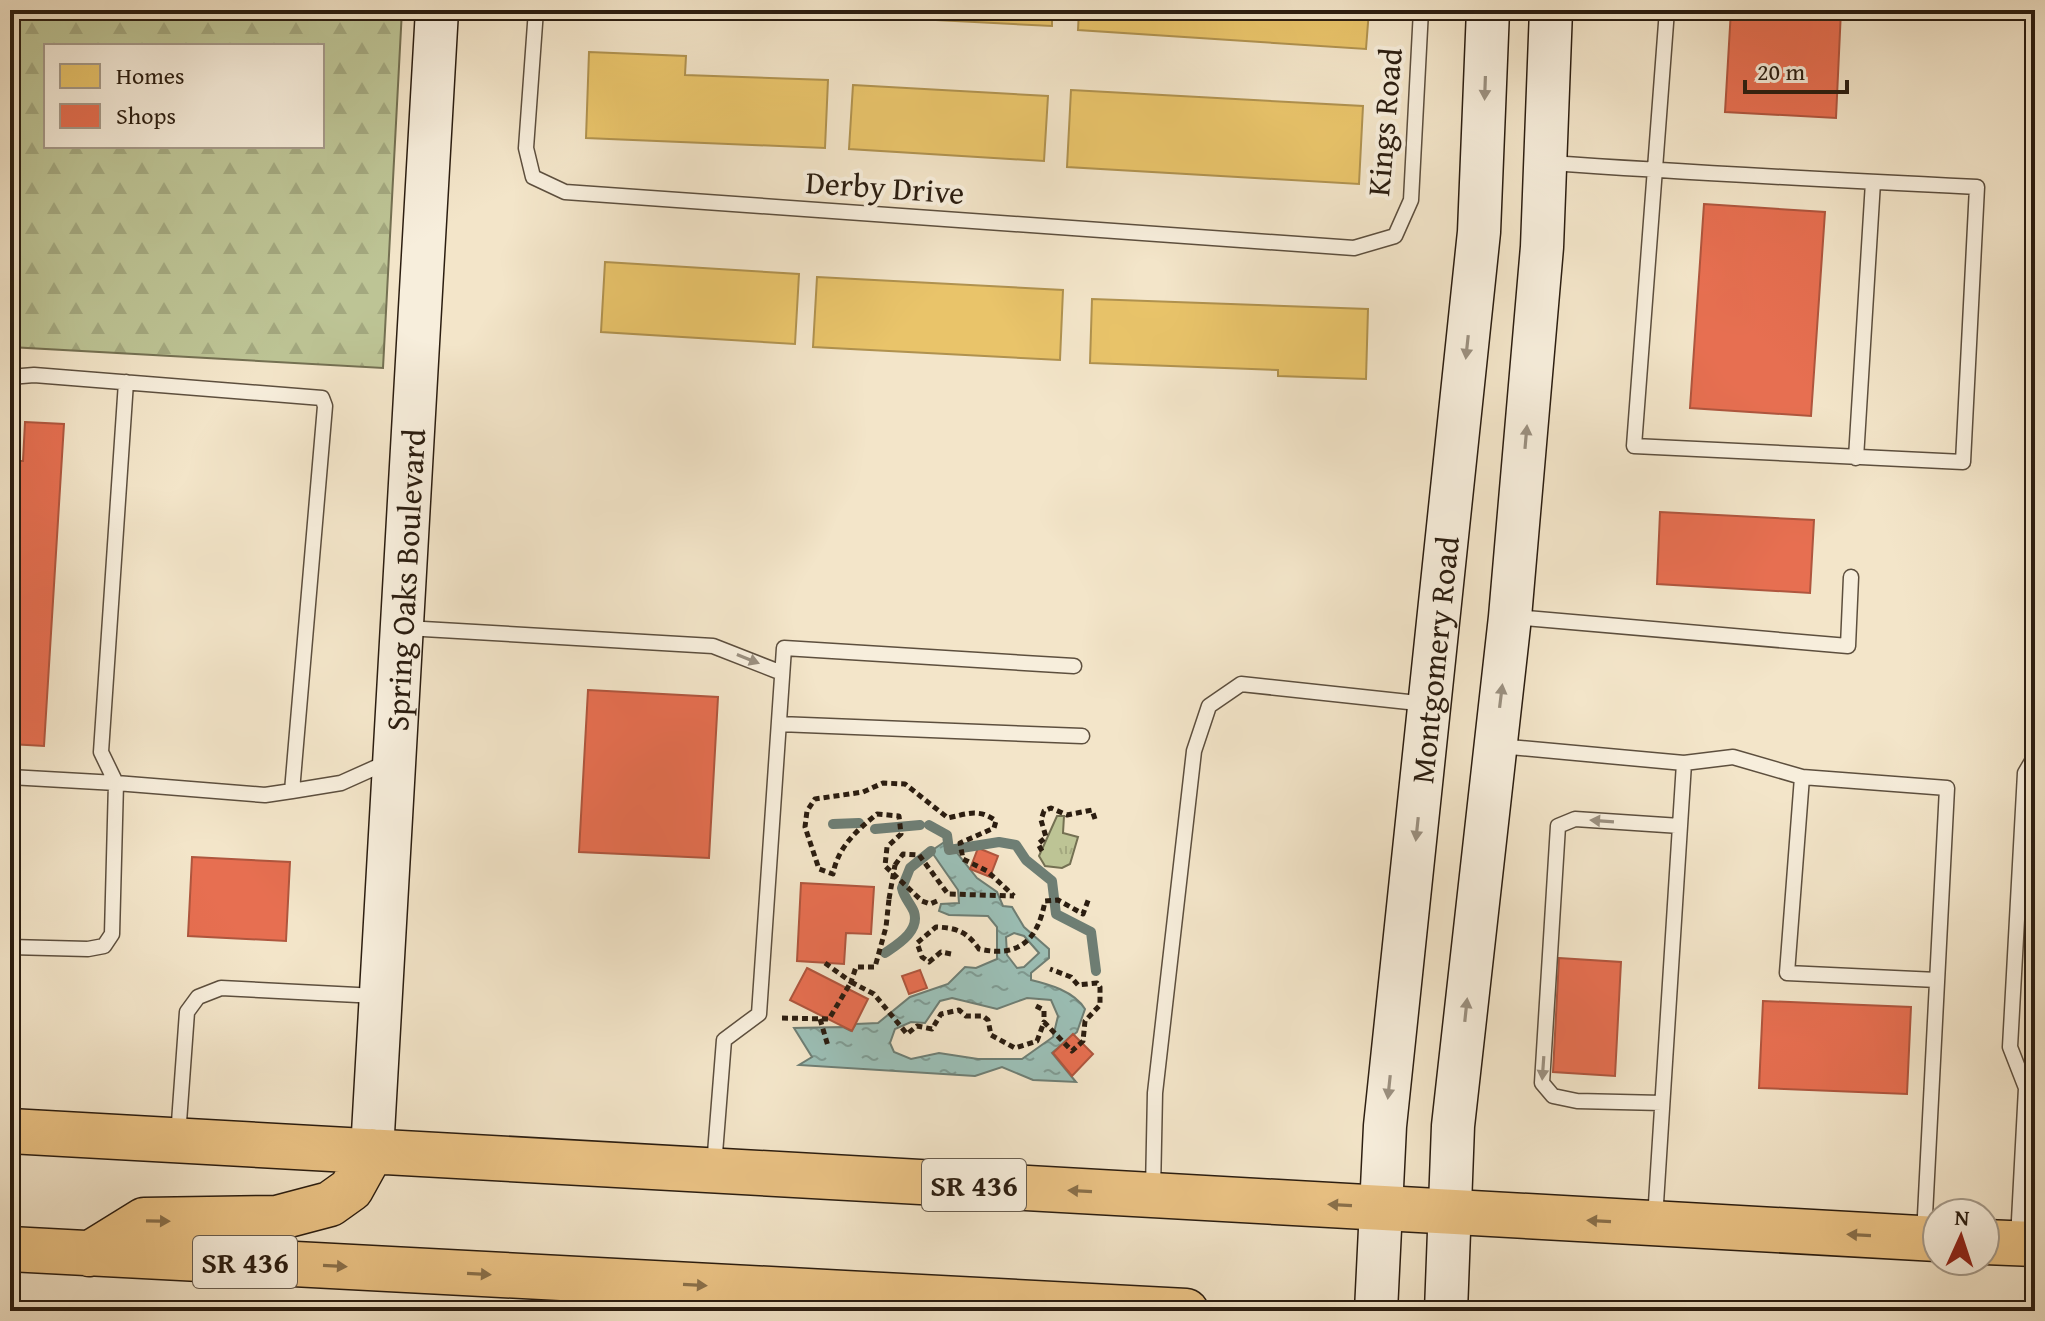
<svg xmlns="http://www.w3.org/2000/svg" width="2045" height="1321" font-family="'Gentium Book Plus',serif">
  <defs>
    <pattern id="grass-tufts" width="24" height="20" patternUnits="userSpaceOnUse" patternTransform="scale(2)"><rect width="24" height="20" fill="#bdc495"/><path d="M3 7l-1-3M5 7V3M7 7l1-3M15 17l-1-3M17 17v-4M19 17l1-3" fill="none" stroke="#a3a87f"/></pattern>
    <pattern id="forest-firs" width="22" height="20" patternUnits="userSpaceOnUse" patternTransform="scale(2)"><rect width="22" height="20" fill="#bdc495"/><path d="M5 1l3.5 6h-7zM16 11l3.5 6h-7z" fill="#a3a87f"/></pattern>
    <pattern id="water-ripples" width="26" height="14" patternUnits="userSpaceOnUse" patternTransform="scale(2)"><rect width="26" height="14" fill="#9bbfb6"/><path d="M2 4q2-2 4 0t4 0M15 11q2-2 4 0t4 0" fill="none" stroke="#7f9b93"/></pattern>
  </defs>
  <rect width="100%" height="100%" fill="#f3e5c9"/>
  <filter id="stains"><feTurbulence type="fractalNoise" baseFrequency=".0025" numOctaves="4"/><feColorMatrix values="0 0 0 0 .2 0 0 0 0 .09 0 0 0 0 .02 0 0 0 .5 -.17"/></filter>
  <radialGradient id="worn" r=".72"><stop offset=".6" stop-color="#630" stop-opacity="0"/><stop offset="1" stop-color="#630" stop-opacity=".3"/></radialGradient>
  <path fill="url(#grass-tufts)" stroke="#747052" stroke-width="2" d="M1057,816H1064L1063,833L1078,837L1070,864L1062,868L1045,866L1039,856Z"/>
  <path fill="url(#forest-firs)" stroke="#747052" stroke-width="2" fill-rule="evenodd" d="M10,10H402L383,368L10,347ZM46,46H322V146H46Z"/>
  <path fill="url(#water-ripples)" stroke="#6e7e74" stroke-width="2" fill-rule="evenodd" d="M943,843L957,853L977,878L997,892L1003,906L1012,907L1024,927L1049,949V958L1031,973V980C1048,984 1074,991 1085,1009L1077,1032L1052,1053L1076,1082L1033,1080L1002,1067L975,1076L799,1065L812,1057L794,1028L843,1027L851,1031L856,1024L878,1023L910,997L948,984L965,967L976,968L997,959V927L988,916L949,915L939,911L941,904L959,903L958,890L931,851ZM1014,933L1024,936L1039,953L1024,967L1017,968L1007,955L1006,937ZM952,998L997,1009L1027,998L1051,1000L1058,1016L1053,1037L1022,1059H978L939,1053L911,1059L894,1052L890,1043L895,1029L911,1022L925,1023L940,1001Z"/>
  <path fill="#e9c46a" stroke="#b0924f" stroke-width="2" d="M744,10H832L831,15Z
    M859,10H1052V26L859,16Z
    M1079,10H1369L1366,49L1078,30Z
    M589,52L686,56L685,75L828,80L825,148L586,138Z
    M853,85L1048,96L1044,161L849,149Z
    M1071,90L1363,106L1359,184L1067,167Z
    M605,262L799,274L795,344L601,332Z
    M817,277L1063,290L1060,360L813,347Z
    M1092,299L1368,309L1366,379L1278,376V370L1090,363Z"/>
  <path fill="#e76f51" stroke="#af563e" stroke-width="2" d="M1731,10H1841L1836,118L1725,112Z
    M1704,204L1825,212L1811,416L1690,408Z
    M25,422L64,424L44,746L10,744V461H23Z
    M1660,512L1814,520L1810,593L1657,584Z
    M588,690L718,697L709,858L579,852Z
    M978,848L998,856L990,877L970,869Z
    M192,857L290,862L286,941L188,936Z
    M801,883L874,887L871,934L846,933L844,964L797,961Z
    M1559,958L1621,962L1615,1076L1553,1072Z
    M807,968L868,999L852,1031L790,1000Z
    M920,970L927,988L909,994L902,976Z
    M1763,1001L1911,1007L1907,1094L1759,1088Z
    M1073,1034L1093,1054L1072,1076L1053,1053Z"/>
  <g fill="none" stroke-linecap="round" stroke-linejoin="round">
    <path stroke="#6e7e74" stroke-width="10" d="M833,824L859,823
      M929,825L947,835L949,850L999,842L1016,845L1026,860L1052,881L1056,914L1091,932L1096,971
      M875,829L920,825
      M885,953C898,944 920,931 914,912C911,904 904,898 902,888L910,868L931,851"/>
    <defs>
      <path id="lane" d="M536,10L526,148L533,177L565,192L1354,248L1395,236L1411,200L1421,10
        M1550,163C1692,173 1834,180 1977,187L1963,462L1634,446L1667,10
        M10,377L34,375L322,398L325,406L292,791L341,783L390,761
        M126,382L101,752L116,783L265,795L292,791
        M1856,458L1873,182
        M1514,617L1848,646L1851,577
        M406,628L713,646L782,673
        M779,724L1082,736
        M1499,746L1684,763L1733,757L1802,777L1947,788L1924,1235
        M10,777L116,783L112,934L104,946L88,949L10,947
        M1802,777L1787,973L1937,980
        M2026,1088L2010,1047L2025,773L2035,756
        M1662,1103L1577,1101L1553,1096L1542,1083L1558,826L1575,819L1680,826
        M178,1136L187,1012L198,997L221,988L377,996
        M714,1166L724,1040L759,1014L784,648L1074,666
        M1153,1190L1155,1093L1194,751L1209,706L1241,684L1427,704
        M1655,1219L1684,763
        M2018,1239L2026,1088H2034
        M616,1311L617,1283"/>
      <g id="secondary">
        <path id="s1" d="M372,1151L437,10"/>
        <path id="s2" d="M1376,1311L1385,1126L1479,232L1488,10"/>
        <path d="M1446,1311L1453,1126L1510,617L1542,247L1551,10"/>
      </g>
      <path id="primary" d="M10,1131L1937,1239
        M1985,1242L2035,1244
        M10,1249L1186,1311
        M89,1254L144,1220L277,1218L330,1204L351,1189L372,1151"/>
    </defs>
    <use href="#lane" stroke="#5d4f3e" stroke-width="17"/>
    <use href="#secondary" stroke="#2b1d10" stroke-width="45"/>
    <use href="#primary" stroke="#2b1d10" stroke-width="47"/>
    <path stroke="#2b1d10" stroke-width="5" stroke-dasharray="6 4" stroke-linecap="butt" d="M1042,851L1038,844L1046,837L1041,820L1044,811L1051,808L1067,815L1092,810L1096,822
      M895,865L903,854L919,855L948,894L1014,896
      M937,901L930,904L922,901L885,866L887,847L901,834L899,816L877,814C856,831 838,847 833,874L819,869L805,827L807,811L815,799L863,792L883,783L905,784L948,818C966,814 979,808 996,821L994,828L960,843L963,859L987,871L1014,896
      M951,954L941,952L929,962L922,957L917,943L936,927C958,928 967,932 979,949C1019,958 1038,940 1045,901L1058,900L1083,914L1089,898
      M825,963L851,982L856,967H875L886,927L889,899
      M1036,1006L1044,1010V1022
      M782,1018L829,1019L851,982L874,994L907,1034L917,1026L932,1029L941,1014L959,1010L966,1016H983L988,1020L991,1035L1015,1048L1037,1041L1044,1022L1072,1051L1083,1041L1085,1021L1100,1005V987L1097,983L1078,985L1071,977L1050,969
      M820,1019L828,1046"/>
    <use href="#lane" stroke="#f7eedc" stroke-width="14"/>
    <use href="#secondary" stroke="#f7eedc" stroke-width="42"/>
    <use href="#primary" stroke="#eac284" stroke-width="44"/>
    <path stroke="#2b1d10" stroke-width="5" stroke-dasharray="6 4" stroke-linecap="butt" d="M889,899L895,865"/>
  </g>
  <defs><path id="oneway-solid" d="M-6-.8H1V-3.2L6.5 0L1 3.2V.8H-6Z" transform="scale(2)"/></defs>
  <g fill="#9b9080">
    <use href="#oneway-solid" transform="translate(1485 88) rotate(92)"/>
    <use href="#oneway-solid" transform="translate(1467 347) rotate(96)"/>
    <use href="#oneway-solid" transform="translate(1526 437) rotate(-85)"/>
    <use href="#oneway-solid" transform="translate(748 659) rotate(22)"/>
    <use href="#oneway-solid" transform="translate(1501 696) rotate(-83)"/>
    <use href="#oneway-solid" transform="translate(1602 821) rotate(-176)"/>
    <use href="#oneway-solid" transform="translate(1417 829) rotate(96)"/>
    <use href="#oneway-solid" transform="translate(1466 1010) rotate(-84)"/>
    <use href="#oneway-solid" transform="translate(1543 1068) rotate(94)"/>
    <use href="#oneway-solid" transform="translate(1389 1087) rotate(96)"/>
  </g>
  <g fill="#8a704a">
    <use href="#oneway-solid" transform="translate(1080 1191) rotate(-177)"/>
    <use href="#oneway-solid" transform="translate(1340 1205) rotate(-177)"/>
    <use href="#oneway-solid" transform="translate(158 1221) rotate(1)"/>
    <use href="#oneway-solid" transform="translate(1599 1221) rotate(-177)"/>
    <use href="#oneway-solid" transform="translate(1859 1235) rotate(-177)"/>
    <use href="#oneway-solid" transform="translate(335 1266) rotate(3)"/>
    <use href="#oneway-solid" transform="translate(479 1274) rotate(3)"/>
    <use href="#oneway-solid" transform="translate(695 1285) rotate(3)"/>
  </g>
  <g text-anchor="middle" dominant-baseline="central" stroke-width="8" stroke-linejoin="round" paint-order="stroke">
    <g fill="#f7eedc" stroke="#685c4d" stroke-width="2">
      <rect x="922" y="1159" width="104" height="52" rx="6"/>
      <rect x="193" y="1236" width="104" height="52" rx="6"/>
    </g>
    <g font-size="30" font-weight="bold" fill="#2b1d10">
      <text x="974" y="1185">SR 436</text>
      <text x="245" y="1262">SR 436</text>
    </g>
    <g font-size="32" fill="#2b1d10" stroke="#f7eedc">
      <text transform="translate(1384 122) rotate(-85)">Kings Road</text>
      <text transform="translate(885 187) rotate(4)">Derby Drive</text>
      <text stroke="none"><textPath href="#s1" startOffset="572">Spring Oaks Boulevard</textPath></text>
      <text stroke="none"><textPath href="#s2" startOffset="654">Montgomery Road</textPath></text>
    </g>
  </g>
  <rect width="2045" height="1321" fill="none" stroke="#f3e5c9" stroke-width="40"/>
  <rect x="12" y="12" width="2021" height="1297" fill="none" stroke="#2b1d10" stroke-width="4"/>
  <rect x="20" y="20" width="2005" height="1281" fill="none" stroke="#2b1d10" stroke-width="2"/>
  <rect x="44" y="44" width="280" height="104" fill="#f7eedc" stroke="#a59a8a" stroke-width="2"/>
  <rect x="60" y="64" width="40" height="24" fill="#e9c46a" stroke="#a59a8a" stroke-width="2"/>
  <text x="116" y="84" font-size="24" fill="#2b1d10">Homes</text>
  <rect x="60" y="104" width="40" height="24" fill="#e76f51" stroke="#a59a8a" stroke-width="2"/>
  <text x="116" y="124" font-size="24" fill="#2b1d10">Shops</text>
  <g transform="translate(1961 1237) rotate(3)"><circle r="38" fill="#f7eedc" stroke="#a59a8a" stroke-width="2"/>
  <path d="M0-6L14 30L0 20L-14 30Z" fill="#8f2418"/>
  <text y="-12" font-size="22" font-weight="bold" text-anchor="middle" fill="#2b1d10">N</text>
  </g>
  <path d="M1745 80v12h102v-12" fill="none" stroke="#2b1d10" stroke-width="4"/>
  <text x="1757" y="80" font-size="24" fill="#2b1d10" stroke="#f7eedc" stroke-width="6" paint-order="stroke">20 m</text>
  <rect width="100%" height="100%" filter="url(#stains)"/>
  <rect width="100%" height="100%" fill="url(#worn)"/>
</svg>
